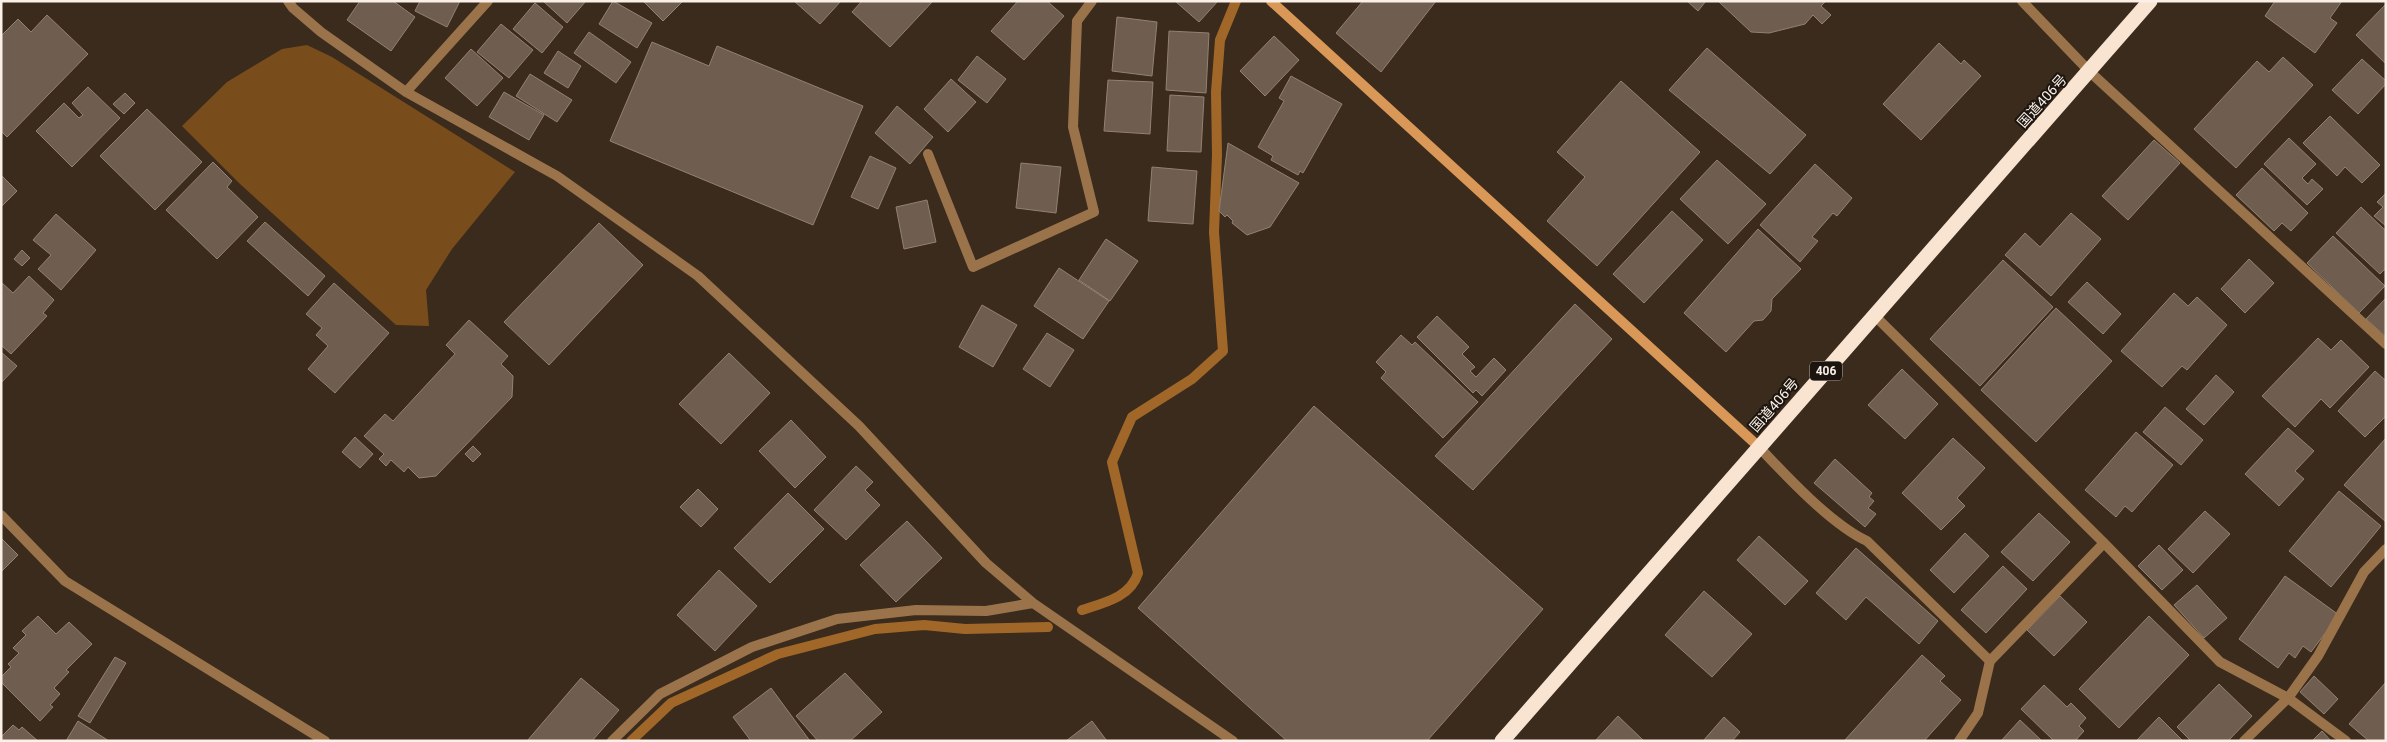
<svg xmlns="http://www.w3.org/2000/svg" width="2387" height="742" font-family="Roboto,'Noto Sans JP',sans-serif">
  <rect width="100%" height="100%" fill="#3a2b1d"/>
  <path fill="#794c1b" d="M307,45L332,57L515,172L452,249L426,290L429,326L396,325L240,184L182,126L227,82L282,49Z"/>
  <g fill="none" stroke-linecap="round" stroke-linejoin="round">
    <path stroke="#a16729" stroke-width="10" d="M1082,610C1104,603 1131,597 1138,573L1112,462L1132,417L1192,379L1223,351L1214,232L1217,155L1216,92L1220,40L1236,1
      M631,741L671,703L778,654L875,629L924,625L965,629L1048,627"/>
  </g>
  <path fill="#6f5e4f" stroke="#938171" d="M360,1H393L415,17L391,51L347,20Z
    M420,1H460L447,27L415,11Z
    M543,1H586L567,23Z
    M613,1L652,23L637,48L599,24Z
    M643,1H683L663,21Z
    M794,1H841L820,24Z
    M862,1H933L890,47L852,12Z
    M1018,1H1047L1064,16L1024,60L991,31Z
    M1175,1H1218L1199,22Z
    M1363,1H1436L1381,72L1336,33Z
    M1687,1H1706L1698,11Z
    M1718,1H1826L1821,6L1831,15L1822,24L1813,15L1805,24L1769,33L1751,32Z
    M2275,1H2342L2330,18L2337,23L2315,53L2265,16Z
    M535,3L563,27L542,53L513,29Z
    M2386,4V64L2356,35Z
    M47,15L88,54L7,137L1,131V36L18,19L31,32Z
    M1117,17L1157,22L1152,76L1112,71Z
    M501,24L533,50L509,78L477,52Z
    M1169,31L1209,33L1206,93L1166,90Z
    M589,32L631,62L616,83L574,53Z
    M1274,36L1299,60L1265,96L1240,71Z
    M652,42L709,66L717,46L863,106L813,225L610,141Z
    M1939,43L1961,64L1964,60L1981,76L1921,140L1883,104Z
    M1707,48L1806,135L1770,174L1669,90Z
    M471,49L503,78L477,106L445,78Z
    M558,51L581,66L568,88L544,73Z
    M977,56L1006,79L987,103L958,80Z
    M2283,57L2313,85L2236,168L2194,129L2257,61L2269,72Z
    M2362,59L2386,81V84L2358,114L2332,90Z
    M530,74L572,100L557,122L516,96Z
    M1291,76L1342,104L1303,173L1300,171L1298,175L1271,160L1273,156L1258,147L1284,101L1279,98Z
    M951,79L976,102L948,132L924,109Z
    M1108,80L1153,82L1150,134L1104,131Z
    M1621,81L1700,152L1597,266L1547,221L1585,177L1557,152Z
    M88,87L120,118L72,167L36,131L64,103L79,118L83,115L72,103Z
    M504,92L544,115L529,140L489,117Z
    M125,93L135,103L124,114L113,104Z
    M1170,95L1204,97L1201,152L1167,151Z
    M897,106L933,137L910,164L875,133Z
    M147,109L202,162L155,210L100,156Z
    M2330,116L2380,165L2362,183L2345,167L2337,176L2303,143Z
    M2289,138L2316,164L2302,178L2308,184L2312,179L2323,189L2307,205L2264,164Z
    M2154,140L2180,163L2128,220L2102,196Z
    M1228,143L1299,183L1270,227L1247,235L1232,223L1233,221L1227,215L1225,217L1219,211Z
    M870,156L896,168L878,209L851,197Z
    M1717,160L1766,204L1728,244L1680,199Z
    M213,162L232,181L227,187L258,217L217,259L166,210Z
    M1021,163L1061,167L1056,213L1016,208Z
    M1815,164L1852,198L1837,216L1833,213L1812,237L1818,241L1800,262L1760,225Z
    M1152,167L1197,171L1193,224L1148,221Z
    M2262,168L2308,213L2291,231L2282,223L2274,231L2236,195Z
    M1,175L17,191L1,207Z
    M2386,193V226L2374,216L2383,207L2377,202Z
    M927,200L936,242L904,249L896,207Z
    M2361,207L2386,231V268L2380,274L2336,233Z
    M1672,211L1703,240L1644,303L1613,274Z
    M2071,213L2101,239L2051,296L2005,255L2025,233L2040,247Z
    M56,214L96,250L61,290L38,269L51,255L33,240Z
    M265,222L325,276L308,296L247,241Z
    M599,223L643,265L549,365L504,322Z
    M1758,229L1801,269L1772,299L1771,311L1763,320L1754,321L1726,352L1684,313Z
    M2333,236L2385,286L2359,313L2307,263Z
    M1106,239L1138,261L1110,301L1079,280Z
    M22,250L30,258L22,266L14,259Z
    M2249,259L2274,283L2245,313L2221,289Z
    M2003,260L2053,307L1980,386L1930,339Z
    M1059,268L1109,301L1083,339L1034,306Z
    M29,276L54,300L43,313L47,316L11,354L1,345V282L13,293Z
    M2087,282L2121,314L2103,334L2068,302Z
    M334,283L389,333L335,393L308,369L328,346L316,335L322,328L306,314Z
    M2174,293L2188,306L2197,297L2227,325L2187,370L2182,366L2162,387L2121,351Z
    M2386,298V337L2366,319Z
    M1575,304L1612,339L1473,490L1435,456Z
    M982,305L1017,325L993,367L959,347Z
    M2056,308L2112,361L2036,442L1981,390Z
    M1437,316L1469,347L1462,354L1475,367L1470,371L1476,377L1494,358L1506,370L1482,396L1476,390L1473,393L1417,337Z
    M469,320L508,356L501,364L513,376L512,397L436,476L419,478L408,467L404,472L391,460L386,466L379,459L384,454L364,436L385,414L393,421L455,354L446,345Z
    M1047,333L1074,350L1050,387L1023,369Z
    M1401,335L1412,345L1415,342L1478,402L1443,438L1381,378L1386,372L1376,362Z
    M2318,338L2331,350L2341,340L2369,367L2330,408L2321,399L2295,427L2262,396Z
    M1,352L17,366L1,383Z
    M729,353L770,393L721,444L679,404Z
    M1902,369L1938,404L1905,439L1868,405Z
    M2375,371L2386,381V416L2365,437L2338,411Z
    M2216,375L2234,392L2204,425L2186,409Z
    M1314,406L1543,609L1427,741H1287L1138,608Z
    M2165,407L2203,440L2181,465L2143,432Z
    M791,420L826,457L795,488L759,451Z
    M2288,428L2314,451L2295,471L2304,479L2279,506L2245,474Z
    M2136,432L2173,465L2132,512L2125,506L2116,517L2085,490Z
    M355,437L373,454L360,468L342,452Z
    M1953,438L1985,468L1957,498L1965,506L1941,530L1902,493Z
    M2386,438V522L2344,485Z
    M473,446L481,454L473,462L465,454Z
    M1835,459L1872,493L1869,497L1874,501L1868,508L1876,514L1865,527L1814,483Z
    M856,466L873,482L865,490L880,505L846,540L814,510Z
    M698,489L718,509L701,527L680,507Z
    M2339,491L2381,526L2331,587L2289,551Z
    M788,493L824,529L770,583L734,548Z
    M2205,511L2230,534L2193,573L2168,549Z
    M2039,513L2070,542L2033,581L2001,552Z
    M907,521L942,558L896,602L860,565Z
    M1965,533L1989,556L1954,593L1930,570Z
    M1759,536L1808,581L1785,605L1737,560Z
    M1,538L18,555L1,572Z
    M2159,545L2183,570L2162,590L2138,566Z
    M1856,548L1938,621L1919,644L1866,597L1846,620L1816,593Z
    M2003,566L2027,589L1986,633L1961,610Z
    M719,570L757,606L715,651L677,615Z
    M2285,576L2339,615L2311,652L2303,646L2295,658L2289,653L2278,668L2239,639Z
    M2197,585L2227,618L2204,638L2174,605Z
    M1704,591L1752,634L1712,677L1665,635Z
    M2060,596L2087,622L2054,656L2027,630Z
    M38,616L56,634L69,622L92,644L66,670L69,672L54,688L60,694L50,705L53,707L40,721L1,682V677L11,667L8,664L19,653L13,648L26,635L22,631Z
    M2149,616L2189,655L2119,728L2079,689Z
    M1922,655L1945,676L1940,681L1961,700L1924,741H1844Z
    M115,657L126,663L90,723L78,716Z
    M845,673L882,712L850,741H818L796,716Z
    M2314,676L2338,699L2324,714L2300,692Z
    M581,678L619,710L592,741H527Z
    M2386,682V741H2369L2349,724Z
    M2219,684L2252,716L2228,741H2191L2177,727Z
    M2044,685L2067,707L2071,703L2086,718L2079,726L2084,731L2075,741H2054L2021,709Z
    M771,688L810,741H751L733,717Z
    M1618,716L1644,741H1595Z
    M1724,717L1740,732L1732,741H1703Z
    M2159,717L2183,741H2136Z
    M2020,720L2042,741H2001Z
    M78,721L109,741H66Z
    M1092,721L1107,741H1066Z
    M13,725L19,730L22,727L38,741H1V737Z
    M2322,731L2331,741H2312Z"/>
  <g fill="none" stroke-linecap="round" stroke-linejoin="round">
    <path stroke="#9b734b" stroke-width="10" d="M2090,72L2386,344
      M1759,447C1786,476 1832,525 1867,541L1990,661
      M2244,741L2288,698L2318,656L2364,572L2386,549"/>
    <path stroke="#9b734b" stroke-width="10" d="M288,1L293,8L321,32L406,92L557,176L698,276L859,426L986,563L1033,603L1233,741
      M2022,1L2090,72
      M406,92L488,1
      M928,154L973,267L1094,212L1073,127L1077,21L1092,1
      M1874,315L2104,543L2220,662L2288,698L2346,741
      M1,515L65,581L325,741
      M612,741L660,694L752,647L837,619L916,610L986,611L1033,603
      M1959,741L1978,713L1990,661L2104,543"/>
    <path stroke="#d99857" stroke-width="10" d="M1271,1L1759,447"/>
    <path stroke="#f9e4d2" stroke-width="15" d="M1502,741L2150,1"/>
  </g>
  <g text-anchor="middle" dominant-baseline="central" stroke-width="4" stroke-linejoin="round" paint-order="stroke">
    <rect fill="#1c150f" stroke="#b7aea6" stroke-width="1" x="1810" y="361.5" width="32" height="19" rx="4"/>
    <g font-size="12" font-weight="bold" fill="#faf0e7">
      <text x="1826" y="371">406</text>
    </g>
    <g font-size="14" fill="#faf0e7" stroke="#1c150f">
      <text transform="translate(2042 101) rotate(-48)">国道406号</text>
      <text transform="translate(1774 405) rotate(-49)">国道406号</text>
    </g>
  </g>
  <rect width="2387" height="742" fill="none" stroke="#faf0e7" stroke-width="5"/>
</svg>
